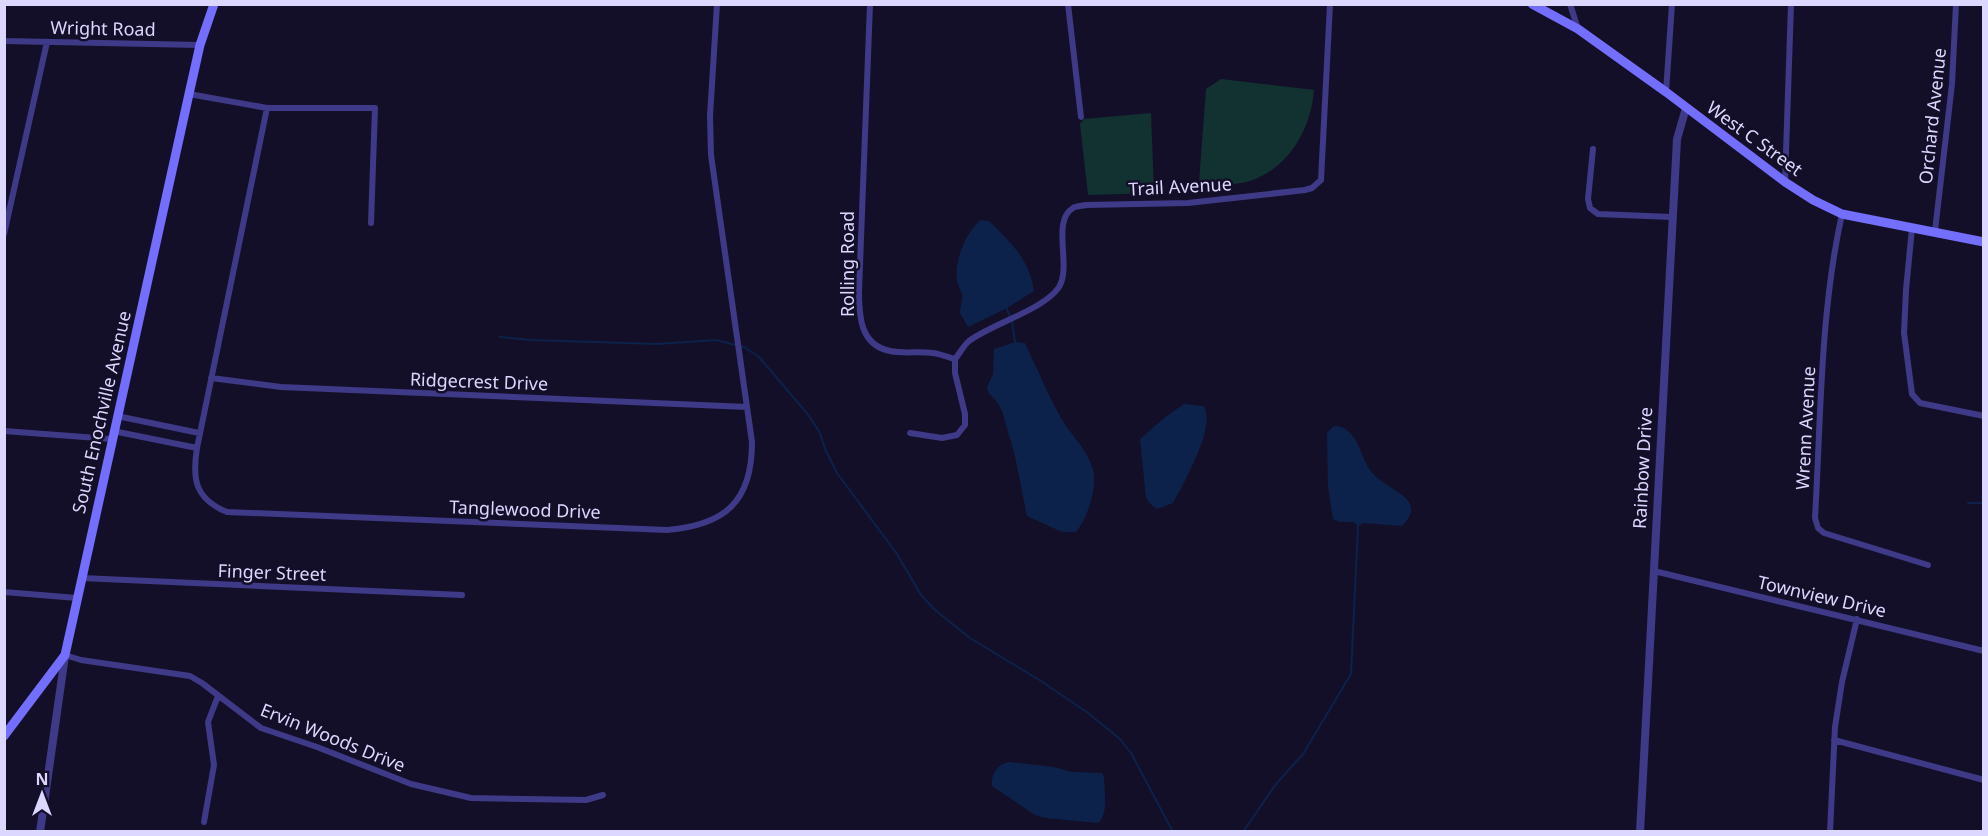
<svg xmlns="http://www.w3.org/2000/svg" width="1988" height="836" font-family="'Noto Sans',sans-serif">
  <rect width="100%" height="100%" fill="#140f28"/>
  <path fill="#123232" d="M1221,79L1314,90C1311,129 1289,168 1250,181C1234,186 1215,184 1199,183L1206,89Z
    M1151,113L1154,193L1088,195L1080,124L1084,119Z"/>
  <path fill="#0c224b" d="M981,220L989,221C1011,243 1029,258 1034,291L1007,308L968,327L960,313C960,307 963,300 962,294C961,290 958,286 957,281C954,261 966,231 981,220Z
    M1015,342L1025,343C1038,370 1049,398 1064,423C1074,438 1089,453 1093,470C1098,487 1087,519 1076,532H1062L1027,516L1015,456L1002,411L997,402L988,392L987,387L993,374L994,349Z
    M1184,404L1203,406C1218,423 1183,485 1173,503L1157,509L1149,503L1146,497L1140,439L1164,418Z
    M1334,426C1357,426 1359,454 1370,470C1384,491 1431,497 1402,526L1363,523L1358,527L1354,522H1340L1333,519L1328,487L1327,433Z
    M1009,762L1054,767L1071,772L1102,773L1104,777C1104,791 1109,814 1098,823L1045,818L1035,815L992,786C991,774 997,764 1009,762Z"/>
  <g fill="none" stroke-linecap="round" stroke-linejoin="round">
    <path stroke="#0c224b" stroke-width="2" d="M1006,307L1012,321L1015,342
      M500,337L531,340L657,344L716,340L744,347L759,357L806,412L819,431L826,451L837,473L897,554L921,595L935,610L970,638L1041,681L1088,713L1120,739L1131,753L1173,832
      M1968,503H1984
      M1243,832L1276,784L1303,754L1351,674L1358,526"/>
    <path stroke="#3e3a88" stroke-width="6" d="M870,4L859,291C859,316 860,345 890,351C904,354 919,351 933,353C940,354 948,357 955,359
      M1068,4L1081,117
      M1570,4L1578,29
      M4,41L200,45
      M1666,92L1672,4
      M189,94L267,108H375L371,223
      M267,108L197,448C192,479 195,499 227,512L667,530C725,525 752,502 752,442L711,155L710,116L717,4
      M1593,149L1588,199L1590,208L1598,214L1672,217
      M1785,182L1791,4
      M1842,214C1820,313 1821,417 1815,518L1818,528L1824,533L1928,565
      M1912,228L1906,290L1904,333L1912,394L1920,403L1984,416
      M1935,231L1952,84L1956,4
      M4,234L47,42
      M955,359C960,353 964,345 969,341C992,324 1045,309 1059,287C1072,266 1051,221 1073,208C1076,206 1082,206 1086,205L1188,203L1305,190L1312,188L1321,180L1330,4
      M211,378L281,387L747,407
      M117,416L199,433
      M4,431L111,439
      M113,431L197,448
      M910,433L942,438L957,435L965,425V414L955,373V359
      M1654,571L1984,651
      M81,578L462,595
      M4,592L77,598
      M65,655L81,660L190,676L202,683L261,728L317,747L411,784L471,798L586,800L603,795
      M1834,740L1984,780
      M204,822L214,765L208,722L218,696
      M1830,832L1835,727L1842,682L1857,619"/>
    <path stroke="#3e3a88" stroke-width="8" d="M40,832L65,656
      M1640,832L1677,139L1686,108"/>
    <path stroke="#746eff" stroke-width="9" d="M1532,4L1578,29L1666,92L1785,182L1813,200L1842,214L1984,242
      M4,736L65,655L189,94L200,45L214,4"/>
  </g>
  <g text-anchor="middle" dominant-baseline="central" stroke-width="5" stroke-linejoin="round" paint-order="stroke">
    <g font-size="18" fill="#dcd7ff" stroke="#140f28">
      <text transform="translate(103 28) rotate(1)">Wright Road</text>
      <text transform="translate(1932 116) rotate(-84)">Orchard Avenue</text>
      <text transform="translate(1755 138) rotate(36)">West C Street</text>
      <text transform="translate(1180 186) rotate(-3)">Trail Avenue</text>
      <text transform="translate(847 264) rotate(-90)">Rolling Road</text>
      <text transform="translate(479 381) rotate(2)">Ridgecrest Drive</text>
      <text transform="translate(101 412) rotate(-77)">South Enochville Avenue</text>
      <text transform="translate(1805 428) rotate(-87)">Wrenn Avenue</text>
      <text transform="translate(1642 468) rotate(-87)">Rainbow Drive</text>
      <text transform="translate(525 509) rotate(2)">Tanglewood Drive</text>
      <text transform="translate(272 572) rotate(2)">Finger Street</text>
      <text transform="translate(1822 596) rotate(13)">Townview Drive</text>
      <text transform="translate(333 737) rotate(22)">Ervin Woods Drive</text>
    </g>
  </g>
  <rect width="1988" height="836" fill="none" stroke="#dcd7ff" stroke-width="12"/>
  <g transform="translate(42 794)" stroke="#140f28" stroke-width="4.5" paint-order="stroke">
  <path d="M0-4.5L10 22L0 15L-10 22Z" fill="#dcd7ff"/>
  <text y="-9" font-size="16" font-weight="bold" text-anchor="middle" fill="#dcd7ff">N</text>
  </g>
</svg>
